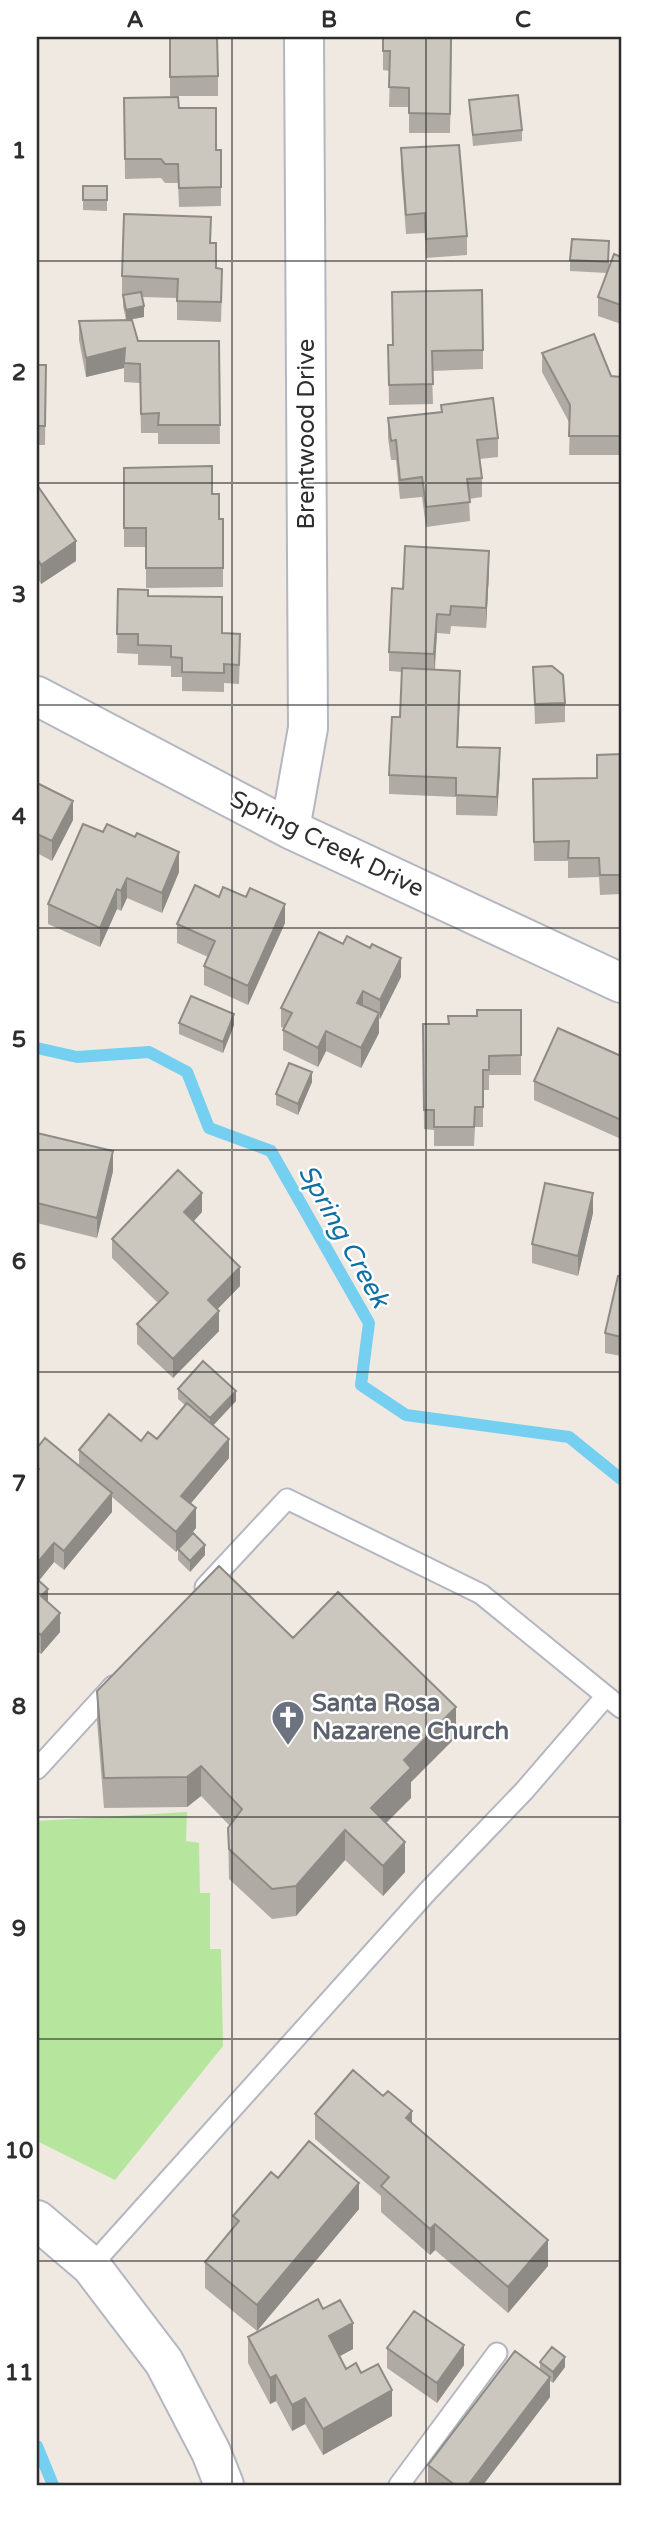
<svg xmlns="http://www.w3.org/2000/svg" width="658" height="2522" font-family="'Varela Round',sans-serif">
  <rect width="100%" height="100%" fill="#efe9e1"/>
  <path fill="#b6e59e" d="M187,1812L186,1841L199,1843L200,1893H210V1949H221L223,2046L115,2180L37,2141V1821Z"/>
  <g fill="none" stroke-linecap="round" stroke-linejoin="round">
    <path stroke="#75cff0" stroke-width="12" d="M37,1048L77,1057L149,1052L187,1072L209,1128L271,1151L369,1323L361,1385L406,1415L569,1437L621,1479
      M37,2446L53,2485"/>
    <defs>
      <path id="lane" d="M205,1587L287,1499L481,1594L621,1708
        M37,1769L113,1686
        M91,2266L428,1891L524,1791L606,1696
        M399,2485L497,2353"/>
      <path id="street" d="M37,696L290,829L621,983
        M290,829L308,728L304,37
        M37,2220L91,2266L164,2362L211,2452L224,2485"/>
    </defs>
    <use href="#lane" stroke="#b4b7c1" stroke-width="23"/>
    <use href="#street" stroke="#b4b7c1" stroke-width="42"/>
    <use href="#lane" stroke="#fff" stroke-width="19"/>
    <use href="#street" stroke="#fff" stroke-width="38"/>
  </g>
  <path fill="#afaba4" d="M170,37L218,76V96H170Z
    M383,37H452L450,133H409V107H389L390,71L383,70Z
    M124,98L179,108L216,150H221V206L179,207L178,183H165L161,178L125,179Z
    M469,100L522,130V141L473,146Z
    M401,148L467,236V255L426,258L425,233L406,234L401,168Z
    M83,186H107V211L83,210Z
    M609,241V267L621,257V324L598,316V297L607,273L570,271V260Z
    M210,243L222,288L221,322L177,320V298L142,297L144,317L129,320L138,341H219L220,444H158V433H141L140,383L124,382V368L86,377L79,340V321L126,320L123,306V296H122V276Z
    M388,345L483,350V369L432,371L433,404L389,405Z
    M542,353L611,376L621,377V455H569L570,424L542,372Z
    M37,365H46L45,445H37Z
    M441,405L498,438V457L480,459L482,478V497L469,499L470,521L426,527L422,497L400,499L396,460H391L388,438V418L441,413Z
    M124,468L212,494L219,519H223V587L146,588V547H124Z
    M37,485L76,561L41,584L37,577Z
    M489,571L486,628L451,626L450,634L437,633L435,670L460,690L458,747L500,768L497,816L456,815V797L389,794V775L400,717L402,672L389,671V652L403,589Z
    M118,589L148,596L222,633L240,653L239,684L224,683V692L182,691V677H171V666L138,665V654L117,653Z
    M533,667L565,703V722L535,724Z
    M621,754V894L600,895L599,877L568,878V861H534L533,779L597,778Z
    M37,783L73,820L52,861L37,853Z
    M83,824L179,872L162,913L127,898L121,911L117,909L100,947L48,924V904Z
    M219,897L285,923L248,1005L204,985V966L208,957L177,943V924Z
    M401,977L380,1019L379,1018V1033L361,1068L326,1051L318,1067L283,1050V1030L284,1028L281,1027V1008Z
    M521,1010V1075H489V1090H483V1127H475L474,1146H434V1130L424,1129L423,1024H448L477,1016Z
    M179,1023L234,1025L223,1053L179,1034Z
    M621,1056V1139L534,1100V1081Z
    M312,1082L298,1115L276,1105V1094Z
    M37,1133L113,1171L97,1238L37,1223Z
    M202,1212L194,1221L240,1286L217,1309L219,1331L173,1378L137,1344V1324L158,1303L112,1258V1239Z
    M593,1213L578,1276L532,1263V1244Z
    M621,1232V1256L620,1255Z
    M621,1276V1356L605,1353V1333Z
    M178,1389L236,1401L213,1425L229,1458L190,1504L196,1528L176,1552L112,1497V1512L64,1570L54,1562L38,1581L60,1632L41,1654L37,1651V1448L79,1466V1450L141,1441L157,1439L185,1405L178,1399Z
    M178,1549L205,1555L190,1572L178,1560Z
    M293,1638L456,1737L411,1782V1798L386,1823L405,1872L383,1896L345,1860L296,1916L272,1919L229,1879L228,1828L230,1826L201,1796L187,1807L104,1808L97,1721V1691Z
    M315,2114L412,2123L548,2266L508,2313L435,2250L430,2255L381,2212V2196L315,2139Z
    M278,2178L359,2209L257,2331L205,2288V2262L233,2228V2216Z
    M323,2309L353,2349L340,2356L346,2369L361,2373L392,2416L323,2455L305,2424L292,2431L276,2401L270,2404L248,2363V2337Z
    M387,2348L464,2365L437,2403L387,2368Z
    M540,2362L565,2367L553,2383L550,2381V2397L483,2485H428V2465L540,2370Z"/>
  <path fill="#8e8b86" d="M144,306V317L126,320V310Z
    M125,348L124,368L86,377V358Z
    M76,541V561L41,584V565Z
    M489,551V571L486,628V608Z
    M437,614V633L434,674V654Z
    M460,671V690L457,766V747Z
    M500,748V768L497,816V797Z
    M73,801V820L52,861V841Z
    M179,852V872L162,913V893Z
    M127,878V898L121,911V891Z
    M117,889V909L100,947V928Z
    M285,904V923L248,1005V986Z
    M401,958V977L380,1019V1000Z
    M363,991V1010L357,1003Z
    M379,1013V1033L361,1068V1048Z
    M234,1014V1025L223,1053V1042Z
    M326,1031V1051L318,1067V1048Z
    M312,1072V1082L298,1115V1104Z
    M113,1151V1171L97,1238V1218Z
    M202,1193V1212L184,1231V1212Z
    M593,1193V1213L578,1276V1256Z
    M240,1267V1286L208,1319V1300Z
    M219,1311V1331L173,1378V1359Z
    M236,1391V1401L210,1429V1418Z
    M229,1439V1458L181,1515V1496Z
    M112,1493V1512L64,1570V1551Z
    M196,1508V1528L176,1552V1532Z
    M54,1543V1562L38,1582V1562Z
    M205,1545V1555L190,1572V1561Z
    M48,1589V1608L41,1596Z
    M60,1613V1632L41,1654V1635Z
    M456,1707V1737L411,1782V1798L371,1838V1808L404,1760Z
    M201,1766V1796L187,1807V1777Z
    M345,1830V1860L296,1916V1886Z
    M405,1842V1872L383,1896V1866Z
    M412,2111V2137L406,2118Z
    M359,2183V2209L257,2331V2305Z
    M435,2224V2250L430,2255V2229Z
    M548,2240V2266L508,2313V2287Z
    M353,2323V2349L329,2362V2336Z
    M464,2345V2365L437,2403V2383Z
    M565,2357V2367L553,2383V2372Z
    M276,2375V2401L270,2404V2378Z
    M550,2377V2397L483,2485H468Z
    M392,2390V2416L323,2455V2429Z
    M305,2398V2424L292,2431V2405Z"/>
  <path fill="#cbc7bf" stroke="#8e8b86" stroke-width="2" d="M170,37H217L218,76L170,77Z
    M383,37H451L450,114L409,113V88L389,87L390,51H383Z
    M518,95L522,130L473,135L469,100Z
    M178,97L179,108H216V150H221V187L179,188L178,164H165L161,159H125L124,98Z
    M459,145L467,236L426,239L425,213L406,215L401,148Z
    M83,186H107V200H83Z
    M124,214L211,217L210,243H216V268L222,269L221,302L177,301L178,279L122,276Z
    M572,239L609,241L608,262L570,260Z
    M614,254L621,257V305L598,297Z
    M482,290L483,350L432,351L433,384L389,385L388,345H393L392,292Z
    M141,292L144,306L126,310L123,295Z
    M132,320L138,341H219L220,425H158L159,413L141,414L140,364L124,363L125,348L86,358L79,321Z
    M594,334L611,376L621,377V436H569L570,405L542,353Z
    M37,365H46L45,426H37Z
    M493,398L498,438L477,440L482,478L467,479L470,502L426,507L422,477L400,480L396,440L391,441L388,418L442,412L441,405Z
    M212,466V494H219V519H223V568H146V528H124V468Z
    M37,485L76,541L41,565L37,558Z
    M405,546L489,551L486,608L451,606L450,615L437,614L434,654L389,652L392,588L403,589Z
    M118,589L148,590V596L222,597V633L240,634L239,665L224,664V673L182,672V658L171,657V646L138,645V634H117Z
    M552,666L563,675L565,703L535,704L533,667Z
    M402,668L460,671L457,747L500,748L497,797L456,795V778L389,775L392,717H400Z
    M621,754V875H600L599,858H568L569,841L534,842L533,779L597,778V755Z
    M37,783L73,801L52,841L37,834Z
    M83,824L103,832L107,824L135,837L137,833L179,852L162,893L127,878L121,891L117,889L100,928L48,904Z
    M195,885L219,897L223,887L246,897L250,888L285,904L248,986L204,966L215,941L177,924Z
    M319,932L343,944L347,936L370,948L372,944L401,958L380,1000L363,991L357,1003L379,1013L361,1048L326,1031L318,1048L283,1030L292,1013L281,1008Z
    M191,996L234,1014L223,1042L179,1023Z
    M477,1010H521V1055L489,1056V1070H483V1107H475L474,1127H434V1110H424L423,1024H449L448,1016H477Z
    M558,1028L621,1056V1120L534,1081Z
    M289,1063L312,1072L298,1104L276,1094Z
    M37,1133L113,1151L97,1218L37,1203Z
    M178,1170L202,1193L184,1212L240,1267L208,1300L219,1311L173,1359L137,1324L168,1293L112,1239Z
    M545,1183L593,1193L578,1256L532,1244Z
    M618,1276H621V1337L605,1333Z
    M203,1361L236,1391L210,1418L178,1389Z
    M187,1403L229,1439L181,1496L196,1508L176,1532L79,1450L109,1414L141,1441L148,1432L157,1439Z
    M45,1438L112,1493L64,1551L54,1543L38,1562L37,1472L39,1469L37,1467V1448Z
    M193,1533L205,1545L190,1561L178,1549Z
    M219,1566L293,1638L338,1592L456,1707L404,1760L411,1768L371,1808L405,1842L383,1866L345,1830L296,1886L272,1889L229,1849L228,1828L242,1809L201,1766L187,1777L104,1778L97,1691Z
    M37,1579L48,1589L41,1596L60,1613L41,1635L37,1632Z
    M353,2070L383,2096L388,2091L412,2111L406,2118L548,2240L508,2287L435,2224L430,2229L381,2186L389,2177L315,2114Z
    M309,2141L359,2183L257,2305L205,2262L239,2221L233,2216L271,2172L278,2178Z
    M318,2299L323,2309L340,2300L353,2323L329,2336L346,2369L356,2363L361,2373L378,2364L392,2390L323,2429L305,2398L292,2405L276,2375L270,2378L248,2337Z
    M414,2311L464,2345L437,2383L387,2348Z
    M552,2347L565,2357L553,2372L540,2362Z
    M515,2351L550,2377L468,2485H455L428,2465Z"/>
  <path fill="none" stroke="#2e2e2e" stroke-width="2" stroke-opacity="0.55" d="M232,37V2485M426,37V2485M37,261H621M37,483H621M37,705H621M37,928H621M37,1150H621M37,1372H621M37,1594H621M37,1817H621M37,2039H621M37,2261H621"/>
  <defs>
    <symbol id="church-pin" viewBox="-11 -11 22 30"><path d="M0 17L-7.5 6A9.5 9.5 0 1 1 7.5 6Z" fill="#6b7280" stroke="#fff"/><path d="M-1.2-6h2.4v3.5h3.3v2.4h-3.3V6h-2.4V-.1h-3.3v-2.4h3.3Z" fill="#fff"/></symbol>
  </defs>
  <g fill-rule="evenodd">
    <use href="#church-pin" x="269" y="1698" width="38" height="52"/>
  </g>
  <g text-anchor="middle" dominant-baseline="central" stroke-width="5" stroke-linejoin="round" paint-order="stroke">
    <g font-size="24" fill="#2e2e2e" stroke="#fff">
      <text transform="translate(306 434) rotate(-90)">Brentwood Drive</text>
      <text transform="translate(327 844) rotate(26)">Spring Creek Drive</text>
    </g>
    <g font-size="24" font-weight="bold" fill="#5b616d" stroke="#fff" text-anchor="start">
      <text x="312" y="1703">Santa Rosa<tspan x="312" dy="28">Nazarene Church</tspan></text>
    </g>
    <g font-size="26" font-style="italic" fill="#0d6fa3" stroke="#fff">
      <text transform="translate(344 1236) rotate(61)">Spring Creek</text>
    </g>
  </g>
  <rect width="658" height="2522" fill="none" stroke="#ffffff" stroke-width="77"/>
  <rect x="38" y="38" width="582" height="2446" fill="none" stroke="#2e2e2e" stroke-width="2.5"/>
  <g font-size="23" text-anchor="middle" font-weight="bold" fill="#2e2e2e">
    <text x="135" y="27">A</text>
    <text x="329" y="27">B</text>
    <text x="523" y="27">C</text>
    <text x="19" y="158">1</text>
    <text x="19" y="380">2</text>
    <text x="19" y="602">3</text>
    <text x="19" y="824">4</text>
    <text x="19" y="1047">5</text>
    <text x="19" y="1269">6</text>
    <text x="19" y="1491">7</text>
    <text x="19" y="1714">8</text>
    <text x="19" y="1936">9</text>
    <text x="19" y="2158">10</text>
    <text x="19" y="2380">11</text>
  </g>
</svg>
